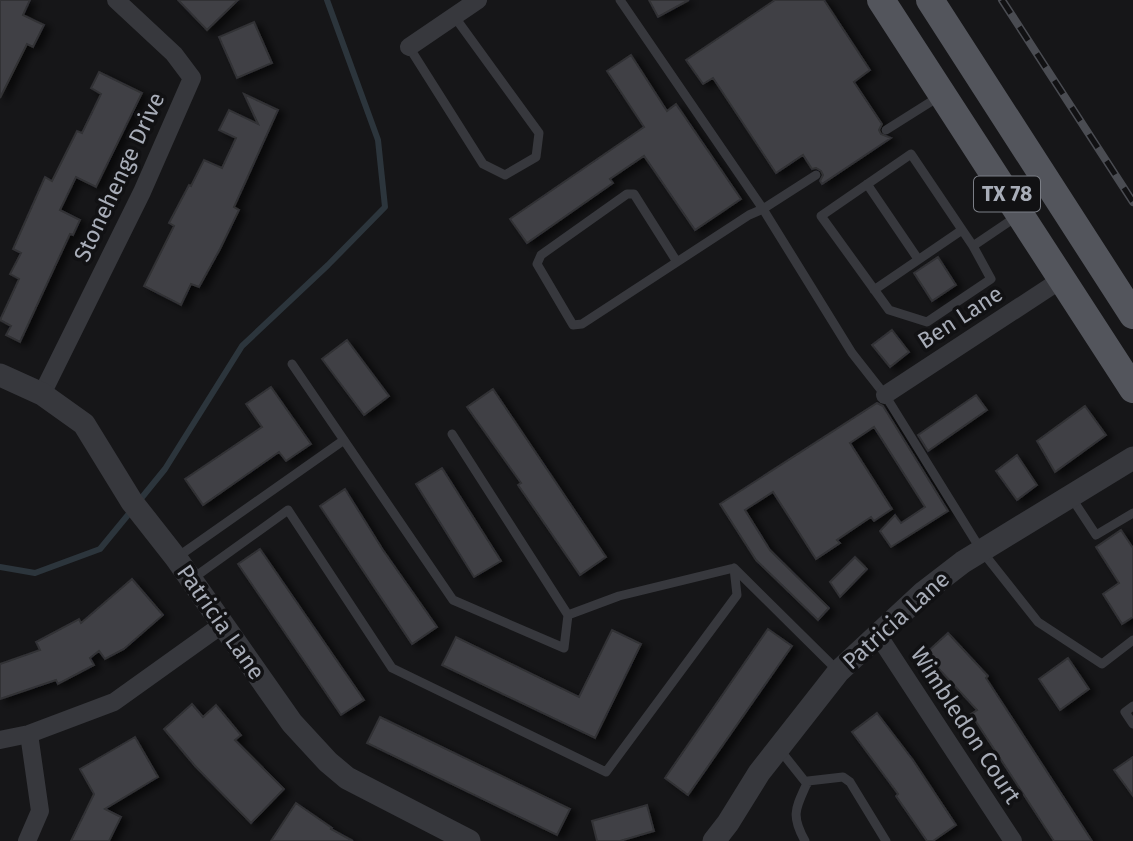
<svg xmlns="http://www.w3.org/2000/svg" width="1133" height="841" font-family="'Fira Sans',sans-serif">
  <defs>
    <filter id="shadow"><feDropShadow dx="6" dy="3.5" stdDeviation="3.5" flood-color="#0009"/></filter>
  </defs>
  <rect width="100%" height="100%" fill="#161618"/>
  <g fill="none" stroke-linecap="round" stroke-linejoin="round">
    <path stroke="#2c353c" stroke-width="6" d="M139,501L165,469L242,346L328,265L385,207L378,140L327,0
      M0,567L35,573L100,549L132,510"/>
  </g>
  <path fill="#404145" stroke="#303034" stroke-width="2" filter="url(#shadow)" d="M0,0H30L23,15L44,25L33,47L27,44L0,98Z
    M178,0H238L207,30Z
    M649,0H689L658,17Z
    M775,0H824L870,70L854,82L882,124L879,130L881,134L891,138L822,184L820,181L823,175L821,171L816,168L812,169L803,155L776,173L713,78L703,84L686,60Z
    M254,22L272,63L237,78L219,37Z
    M631,55L667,111L676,104L741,199L695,230L644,156L610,179L613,183L527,243L510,219L644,127L607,71Z
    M99,72L142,93L96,187L76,177L60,210L80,220L73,235L70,234L20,342L6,335L11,326L0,320L19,279L10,274L21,253L13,249L45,177L52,181L77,131L82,133L101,94L91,88Z
    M244,94L278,110L234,207L239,210L220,249L199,287L191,284L181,305L144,286L174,226L169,223L189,185L191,186L204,160L222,168L236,138L219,130L229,110L258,124Z
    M938,257L956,285L932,301L914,273Z
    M892,330L909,352L890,367L872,345Z
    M347,340L389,396L364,415L322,359Z
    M271,387L311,444L286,461L279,452L203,505L185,479L262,427L246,404Z
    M493,389L606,557L580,575L518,485L521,483L467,407Z
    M976,395L987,410L928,451L918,435Z
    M877,403L883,406L948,511L891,547L880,531L895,515L901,523L925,507L874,427L850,443L892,509L874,521L871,517L837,540L840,543L816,559L773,492L745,510L770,550L829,608L818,620L756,560L720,504Z
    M1085,406L1106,435L1055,472L1037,441Z
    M1017,455L1037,485L1017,500L996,471Z
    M442,468L501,561L474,577L416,484Z
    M345,489L383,550L437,627L412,644L320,506Z
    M1121,530L1133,548V617L1122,624L1103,594L1119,583L1096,547Z
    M260,549L364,700L341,715L238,564Z
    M855,557L867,569L840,597L830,582Z
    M132,579L163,615L124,649L105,659L99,651L90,658L94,665L58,684L56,680L0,699V664L40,650L36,642L79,619L81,623Z
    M768,629L792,646L688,795L665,778Z
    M612,630L641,644L595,738L442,665L456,637L579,697Z
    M948,633L988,676L986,678L1092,841H1054L971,714L977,710L925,654Z
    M1068,658L1089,689L1060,710L1039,679Z
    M192,704L203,717L216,705L241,735L235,740L284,789L251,823L195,766L164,729Z
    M877,713L913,760L956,825L933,841H927L896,796L898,794L852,732Z
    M380,717L570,809L557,835L367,743Z
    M135,737L158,777L105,809L121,817L109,841H71L94,794L80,769Z
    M1133,757V796L1114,770Z
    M296,803L332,828L331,829L353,841H271Z
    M647,805L654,831L620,841H597L592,821Z"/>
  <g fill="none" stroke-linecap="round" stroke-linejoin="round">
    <path stroke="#37383d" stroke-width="9" d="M620,0L763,209L749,215L582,324L573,325L537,264L541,255L627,194H634L677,262
      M409,47L483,164L505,175L536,157L539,133L454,16
      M886,130L940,96
      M911,154L973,246L991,279L927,322L889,310L821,216Z
      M816,175L763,209L852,353L885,395L981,550L1038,622L1102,664L1133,640
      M867,184L918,259
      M973,246L1016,217
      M874,290L962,230
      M292,364L453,600L564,648L568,615L619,596L734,568L837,670
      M452,434L568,615
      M1071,497L1096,535L1133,513
      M176,558L344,440
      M192,579L288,510L392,668L606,772L737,595L734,568
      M1133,706L1125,712L1133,724
      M780,750L807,784
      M805,841C790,814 796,808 808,781L843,777L850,782L886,841"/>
    <path stroke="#37383d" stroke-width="18" d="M409,47L478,0
      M42,394L142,192L192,78L174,54L116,0
      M885,395L1062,279
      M878,635L1013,841
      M0,740L29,734L114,702L223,624
      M27,841L40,811L29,734"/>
    <path stroke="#37383d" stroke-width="23" d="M0,375L42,394L84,424L132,502L176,558L292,723L328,762L347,778L469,841
      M714,841L728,823L759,773L839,671L924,592L963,562L1133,458"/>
    <path stroke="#53555c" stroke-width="28" d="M881,0L1133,389
      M930,0L1133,315"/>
    <defs>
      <path id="rail" d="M1002,0L1133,202"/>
    </defs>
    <use href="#rail" stroke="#4a4c52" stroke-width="8"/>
    <use href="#rail" stroke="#111113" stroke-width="5" stroke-dasharray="16" stroke-linecap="butt"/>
  </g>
  <g text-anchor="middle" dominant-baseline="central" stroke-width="7" stroke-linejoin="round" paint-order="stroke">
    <rect fill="#111113" stroke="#7b7e86" stroke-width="2" x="974" y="176.5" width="66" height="35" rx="5"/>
    <g font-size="21" font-weight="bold" fill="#a8adb8">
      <text x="1007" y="194">TX 78</text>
    </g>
    <g font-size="23" fill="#a8adb8" stroke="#111113">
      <text transform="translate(119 177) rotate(-65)">Stonehenge Drive</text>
      <text transform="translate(960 317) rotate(-33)">Ben Lane</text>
      <text transform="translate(896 620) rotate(-42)">Patricia Lane</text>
      <text transform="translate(221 622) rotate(55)">Patricia Lane</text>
      <text transform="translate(966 725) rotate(57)">Wimbledon Court</text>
    </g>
  </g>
</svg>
